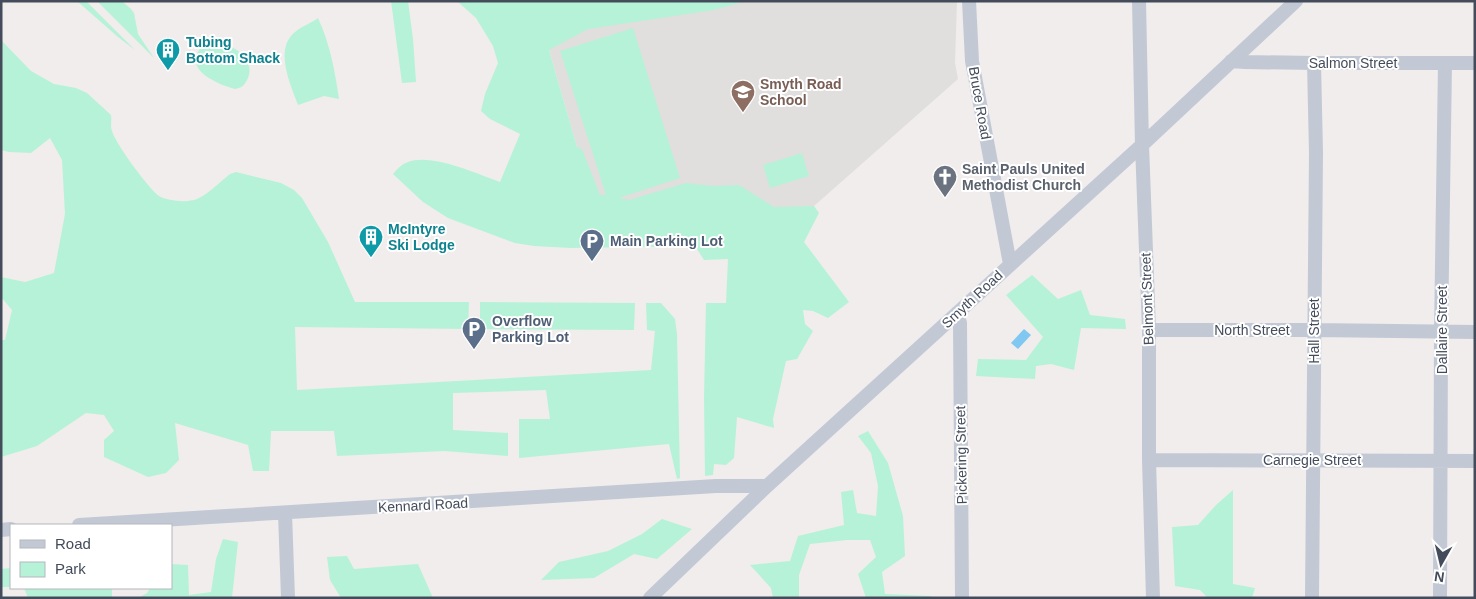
<svg xmlns="http://www.w3.org/2000/svg" width="1476" height="599" font-family="Arial,sans-serif">
  <rect width="100%" height="100%" fill="#f0edec"/>
  <path fill="#e1dede" d="M535,1H957L955,63L958,79L780,236L600,227Z"/>
  <path fill="#b6f2d8" d="M77,1H86L135,50L118,37Z
    M97,1H122L131,9L134,13L138,34L154,58Z
    M391,1H408L413,39L416,82L402,83Z
    M457,1H746L714,10L588,29L549,50L577,147L582,149L600,195H606L560,51L633,28L680,178L619,198L629,200L686,183L714,186L739,185L774,207L814,206L819,213L804,242L849,302L828,318L813,311L803,310L805,324L813,331L797,359L786,361L773,419L774,428L737,417L734,458L726,465L714,464L713,475L705,476L704,398L706,303H726L728,259L704,260L695,246L571,248L534,246L515,243L448,218L423,202L393,174C397,169 402,164 408,162C432,153 477,174 500,182L520,134L490,119L481,111L485,94L498,63L493,46L476,18Z
    M318,18C330,44 335,71 339,99L324,96L298,105C291,86 276,54 291,36C297,28 310,24 318,18Z
    M1,40L31,71L54,84L76,88L87,93L111,115C112,120 110,126 112,131C115,143 149,189 159,196C168,201 187,203 197,199C207,195 221,181 230,174L236,172L281,183L294,190L302,198L328,242L355,302H469L468,329L295,327L297,390L651,370L655,331L647,330L646,303H661L675,319L677,334L680,478L677,479L669,444L519,458V419H550L546,390L453,393V430L508,433V456L444,451L337,456L334,431H271L269,471H253L248,445L175,423L179,460L166,473L148,477L104,457V440L114,431L104,415L86,413L37,446L1,457V340H5L12,310L1,297V277L25,282L54,273L65,214L62,160L50,138L31,153L9,152L1,150Z
    M207,40C226,40 259,57 247,80C244,86 241,88 235,89C223,86 193,75 196,58C197,51 203,45 207,40Z
    M802,153L809,176L770,188L763,165Z
    M1032,275L1058,299L1081,290L1090,315L1125,319L1126,329L1081,328L1074,370L1051,364L1036,366L1035,379L976,376L978,359L1026,360L1043,337L1006,295Z
    M480,302L635,303L634,330L480,329Z
    M868,431L888,463L903,516L905,556L882,572L885,594L931,596V598H866L858,574L876,557L870,540H847L810,544L799,575V598H773L771,588L750,565L790,561L798,536L844,525L841,492L853,490L857,513L876,516L878,486L871,453L858,436Z
    M1233,490V584L1255,588L1252,598H1208L1200,590L1175,586L1172,527L1198,525L1216,505Z
    M662,519L692,529L657,559L634,554L594,578L541,580L559,562L608,551L642,534Z
    M223,539L238,542L232,598H138L147,593L150,588H171V564L188,565L189,595L211,592L216,559Z
    M347,556L354,569L418,564L433,598H341L330,580L327,557Z
    M11,568V587H1V569Z
    M24,588H112V598H28Z"/>
  <path fill="#80c7f2" d="M1024,329L1031,335L1018,349L1011,343Z"/>
  <g fill="none" stroke-linecap="round" stroke-linejoin="round">
    <path stroke="#c2c9d5" stroke-width="14" d="M969,1L972,61L1010,264
      M1139,1L1142,145L1149,330V460L1153,598
      M1231,61L1245,62L1314,63H1475
      M957,313L960,323L962,598
      M1149,330H1314L1475,332
      M1149,460L1475,461
      M285,513L288,598
      M79,525L716,486H767
      M1,530L11,529
      M650,598L767,486L1142,145L1296,1
      M1312,598L1316,153L1314,63
      M1440,598L1441,333L1445,63"/>
  </g>
  <defs>
    <symbol id="building-pin" viewBox="-11 -11 22 30"><path d="M0 17L-7.5 6A9.5 9.5 0 1 1 7.5 6Z" fill="#0f9aa8" stroke="#fff"/><path d="M-4-6H4V6H1V3H-1V6H-4ZM-2.5-4.3h1.7v1.8h-1.7ZM.8-4.3h1.7v1.8H.8ZM-2.5-1h1.7V.8h-1.7ZM.8-1h1.7V.8H.8Z" fill="#fff"/></symbol>
    <symbol id="school-pin" viewBox="-11 -11 22 30"><path d="M0 17L-7.5 6A9.5 9.5 0 1 1 7.5 6Z" fill="#8d6e63" stroke="#fff"/><path d="M0-5L7-2L0 1L-7-2ZM-4 1L0 2.5L4 1V4Q0 6-4 4Z" fill="#fff"/></symbol>
    <symbol id="church-pin" viewBox="-11 -11 22 30"><path d="M0 17L-7.5 6A9.5 9.5 0 1 1 7.5 6Z" fill="#6b7280" stroke="#fff"/><path d="M-1.2-6h2.4v3.5h3.3v2.4h-3.3V6h-2.4V-.1h-3.3v-2.4h3.3Z" fill="#fff"/></symbol>
    <symbol id="parking-pin" viewBox="-11 -11 22 30"><path d="M0 17L-7.5 6A9.5 9.5 0 1 1 7.5 6Z" fill="#5c6f8a" stroke="#fff"/><path d="M-3.5-5.5H1a3.5 3.5 0 0 1 0 7H-1V5.5H-3.5ZM-1-3.4V-.6H.8a1.4 1.4 0 0 0 0-2.8Z" fill="#fff"/></symbol>
  </defs>
  <g fill-rule="evenodd">
    <use href="#building-pin" x="154" y="36" width="28" height="38"/>
    <use href="#school-pin" x="729" y="78" width="28" height="38"/>
    <use href="#church-pin" x="931" y="163" width="28" height="38"/>
    <use href="#building-pin" x="357" y="223" width="28" height="38"/>
    <use href="#parking-pin" x="578" y="227" width="28" height="38"/>
    <use href="#parking-pin" x="460" y="315" width="28" height="38"/>
  </g>
  <g text-anchor="middle" dominant-baseline="central" stroke-width="4" stroke-linejoin="round" paint-order="stroke">
    <g font-size="14" font-weight="bold" fill="#0d838f" stroke="#fff" text-anchor="start">
      <text x="186" y="42">Tubing<tspan x="186" dy="16">Bottom Shack</tspan></text>
      <text x="388" y="229">McIntyre<tspan x="388" dy="16">Ski Lodge</tspan></text>
    </g>
    <g font-size="14" fill="#444c5b" stroke="#fff">
      <text x="1353" y="63">Salmon Street</text>
      <text transform="translate(980 103) rotate(80)">Bruce Road</text>
      <text transform="translate(972 299) rotate(-43)">Smyth Road</text>
      <text transform="translate(1147 299) rotate(-92)">Belmont Street</text>
      <text x="1252" y="330">North Street</text>
      <text transform="translate(1442 330) rotate(-90)">Dallaire Street</text>
      <text transform="translate(1314 331) rotate(-90)">Hall Street</text>
      <text transform="translate(961 455) rotate(-91)">Pickering Street</text>
      <text x="1312" y="460">Carnegie Street</text>
      <text transform="translate(423 505) rotate(-3)">Kennard Road</text>
    </g>
    <g font-size="14" font-weight="bold" fill="#785e54" stroke="#fff" text-anchor="start">
      <text x="760" y="84">Smyth Road<tspan x="760" dy="16">School</tspan></text>
    </g>
    <g font-size="14" font-weight="bold" fill="#5b616d" stroke="#fff" text-anchor="start">
      <text x="962" y="169">Saint Pauls United<tspan x="962" dy="16">Methodist Church</tspan></text>
    </g>
    <g font-size="14" font-weight="bold" fill="#4e5e75" stroke="#fff" text-anchor="start">
      <text x="610" y="241">Main Parking Lot</text>
      <text x="492" y="321">Overflow<tspan x="492" dy="16">Parking Lot</tspan></text>
    </g>
  </g>
  <rect width="1476" height="599" fill="none" stroke="#444c5b" stroke-width="5"/>
  <rect x="10" y="524" width="162" height="65" fill="#ffffff" stroke="#b4b7bd"/>
  <rect x="20" y="540" width="25" height="8" fill="#c2c9d5" stroke="#b4b7bd"/>
  <text x="55" y="549" font-size="15" fill="#444c5b">Road</text>
  <rect x="20" y="562" width="25" height="15" fill="#b6f2d8" stroke="#b4b7bd"/>
  <text x="55" y="574" font-size="15" fill="#444c5b">Park</text>
  <g transform="translate(1441 564) rotate(188)" stroke="#ffffff" stroke-width="4" paint-order="stroke">
  <path d="M0-4L9 19L0 12L-9 19Z" fill="#444c5b"/>
  <text y="-8" font-size="14" font-weight="bold" text-anchor="middle" fill="#444c5b">N</text>
  </g>
</svg>
